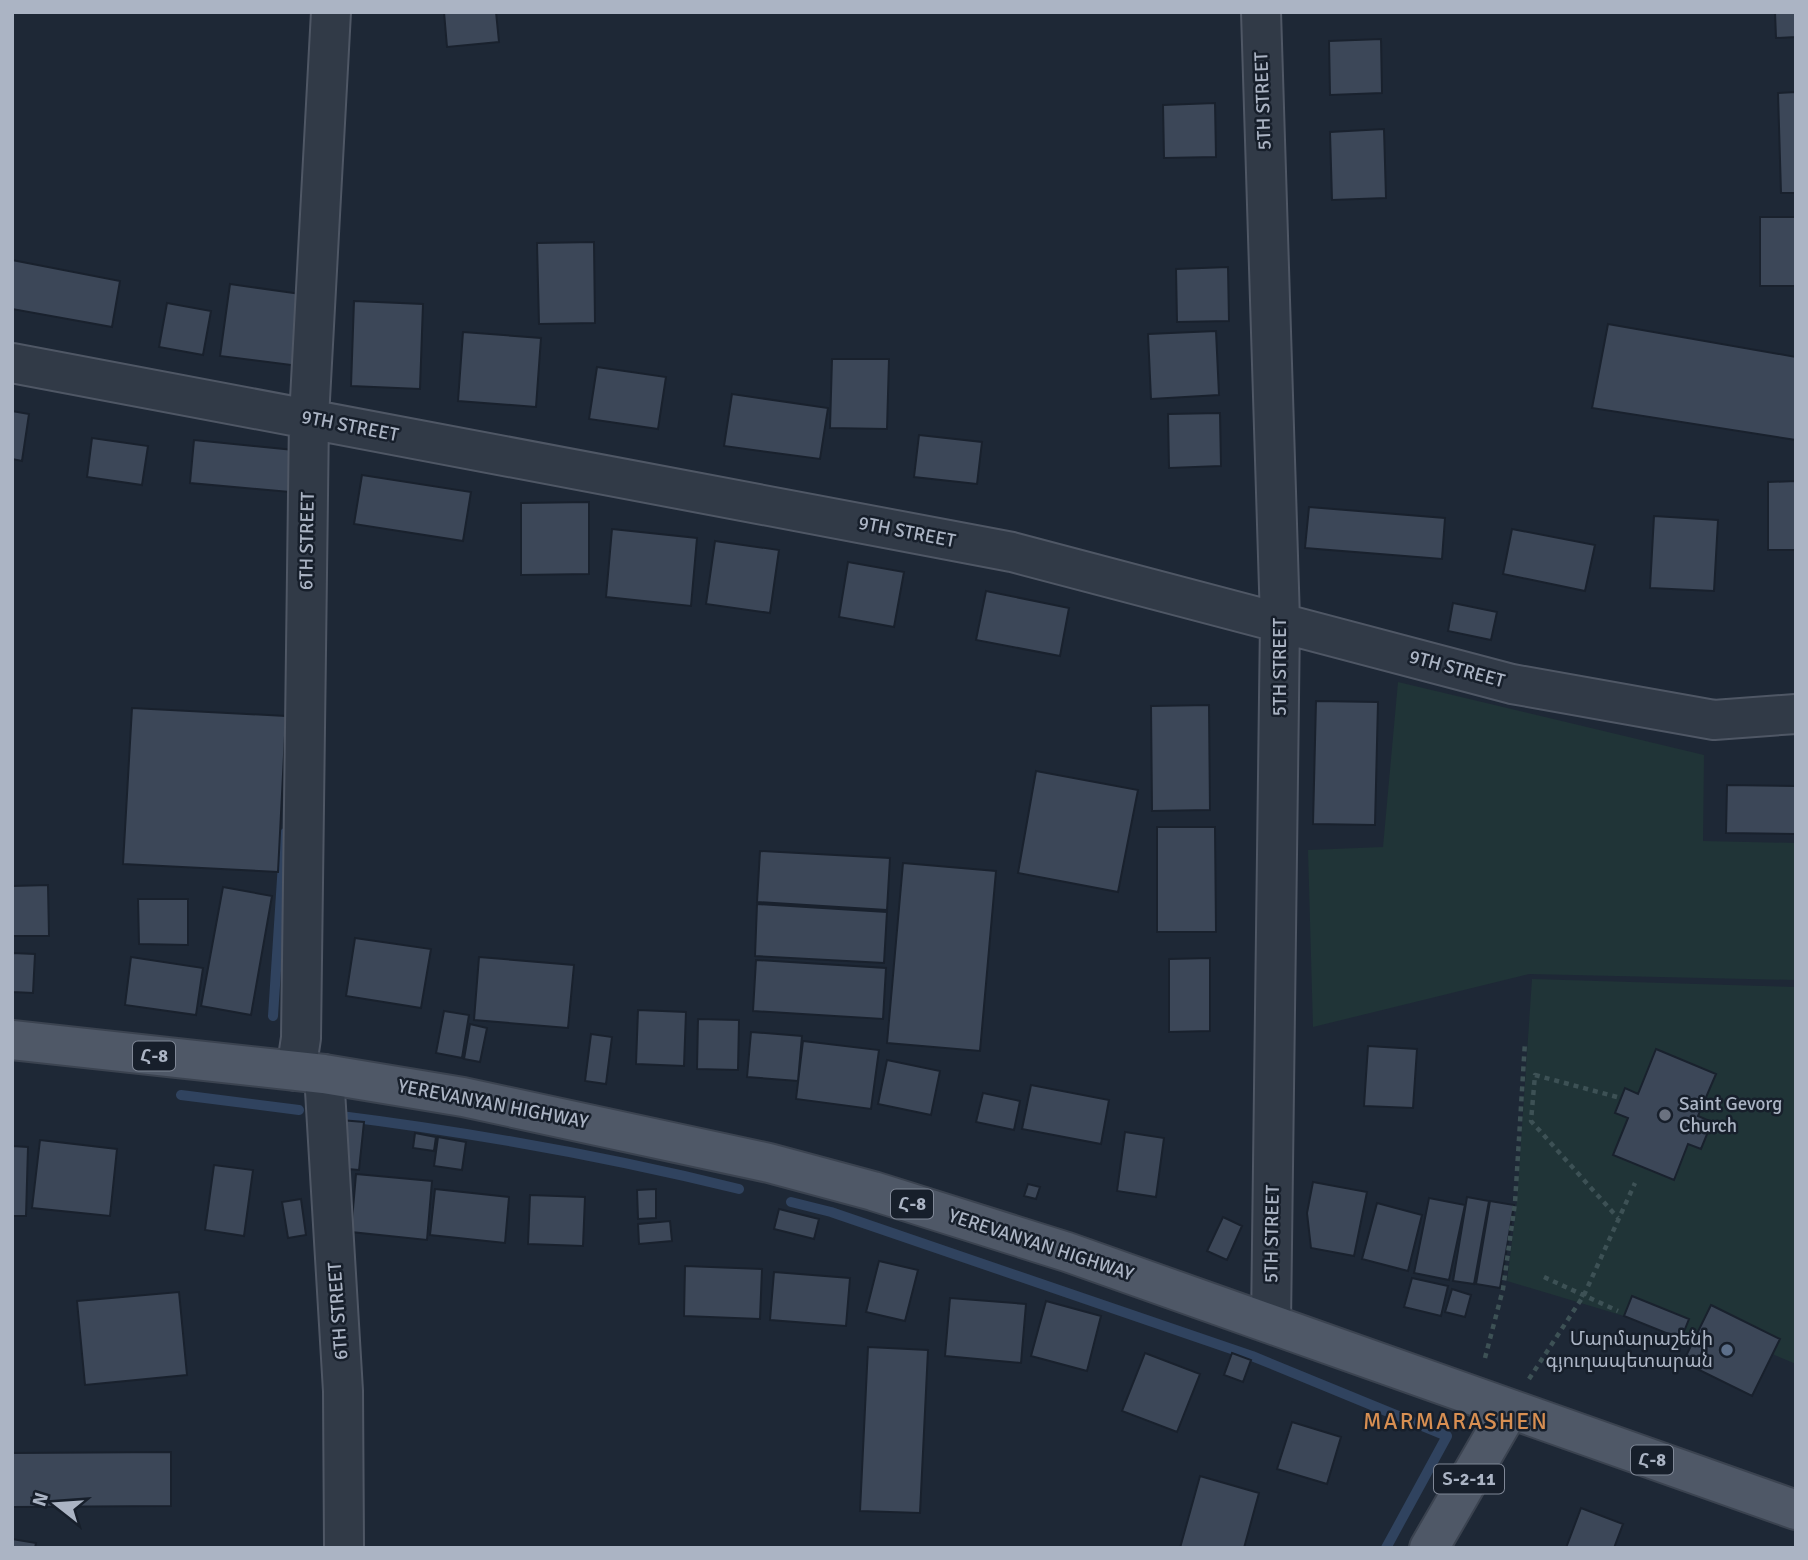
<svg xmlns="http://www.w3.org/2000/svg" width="1808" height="1560" font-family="Signika,'Noto Sans Armenian',sans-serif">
  <rect width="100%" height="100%" fill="#1e2836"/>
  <path fill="#203437" d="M1398,682L1704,755L1703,841L1796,843V980L1529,974L1313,1027L1308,850L1383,847Z
    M1532,979L1796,987V1364L1772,1354L1780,1339L1712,1305L1692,1344L1681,1339L1689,1319L1632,1296L1624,1316L1507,1281L1517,1201Z"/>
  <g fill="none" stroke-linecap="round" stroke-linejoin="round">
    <path stroke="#30435f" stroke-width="10" d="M273,1016L285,833
      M181,1095L299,1110
      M333,1115C469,1132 605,1156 739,1189
      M791,1202L831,1212L1252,1356L1447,1436L1386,1548"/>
  </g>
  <path fill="#3c4758" stroke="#19212d" stroke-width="2" d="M444,12H496L499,42L447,47Z
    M1775,12H1796V37L1776,38Z
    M1381,39L1382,93L1330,95L1329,41Z
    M1796,92V193H1781L1778,93Z
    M1215,103L1216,157L1164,158L1163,105Z
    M1384,129L1386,198L1332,200L1330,132Z
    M1760,217H1796V286H1760Z
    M594,242L595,323L539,324L537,243Z
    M12,260L120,281L112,327L12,309Z
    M1228,267L1229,321L1177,322L1176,269Z
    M230,284L308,295L299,366L220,356Z
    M354,301L423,304L420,389L351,386Z
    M167,303L211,311L203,355L159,347Z
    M1608,324L1796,357V440L1592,408Z
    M1216,331L1219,395L1151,399L1148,334Z
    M463,332L541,338L536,407L458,401Z
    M832,359H889L887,429L830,428Z
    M597,367L666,377L658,429L589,419Z
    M732,394L828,408L820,459L724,446Z
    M12,411L29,414L22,461L12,459Z
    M1220,413L1221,466L1169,468L1168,414Z
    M919,435L982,442L977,484L914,477Z
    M92,438L148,446L142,485L87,477Z
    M194,440L294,450L290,492L190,483Z
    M362,475L471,492L463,541L354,524Z
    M1796,481V550H1768V482Z
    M589,502V574L521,575V503Z
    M1309,507L1445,518L1442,559L1305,548Z
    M1654,516L1718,520L1714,591L1650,588Z
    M612,529L697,538L691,606L606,597Z
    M1512,529L1595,545L1585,591L1503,574Z
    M715,541L779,550L770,613L706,604Z
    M848,562L904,572L894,627L839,617Z
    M986,591L1069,608L1060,656L976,640Z
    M1453,603L1497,612L1491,640L1448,631Z
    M1316,701L1378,702L1375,825L1313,824Z
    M1209,705L1210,810L1152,811L1151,706Z
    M132,708L286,716L278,872L123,864Z
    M1036,771L1138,790L1118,892L1018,873Z
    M1727,785L1796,786V834L1726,833Z
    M1157,827H1215L1216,932H1157Z
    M760,851L890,858L887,910L757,902Z
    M903,863L996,871L980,1051L887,1043Z
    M48,885L49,936H12V886Z
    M223,887L272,896L251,1015L201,1006Z
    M138,899H188V945L139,944Z
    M757,904L887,912L884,963L755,956Z
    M355,938L431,949L421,1008L346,996Z
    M12,953L35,954L33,993L12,992Z
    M131,957L203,968L196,1015L125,1005Z
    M479,957L574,965L568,1028L474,1020Z
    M1210,958V1031L1169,1032V959Z
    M756,960L886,968L883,1019L753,1011Z
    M638,1010L686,1012L684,1066L636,1064Z
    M444,1011L469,1015L462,1058L436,1053Z
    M698,1019L739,1020L738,1070L697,1069Z
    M470,1024L487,1028L480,1062L464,1059Z
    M751,1032L802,1036L798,1081L747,1077Z
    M591,1034L612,1037L606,1084L585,1081Z
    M803,1041L879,1050L871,1109L796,1099Z
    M1368,1046L1417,1049L1413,1108L1364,1106Z
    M1656,1049L1716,1074L1698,1116L1712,1122L1701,1149L1688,1144L1674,1180L1613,1155L1628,1118L1615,1113L1625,1088L1638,1094Z
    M887,1060L940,1071L931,1115L878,1104Z
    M1031,1085L1109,1100L1101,1144L1022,1129Z
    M983,1093L1020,1101L1014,1130L976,1122Z
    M340,1120L364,1122L359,1170L336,1168Z
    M1125,1132L1164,1138L1156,1197L1117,1191Z
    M415,1133L436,1137L434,1151L413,1148Z
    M438,1137L466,1142L462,1170L434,1166Z
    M40,1140L117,1149L110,1216L32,1208Z
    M12,1146L28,1147L26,1216H12Z
    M214,1165L253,1170L244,1236L205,1230Z
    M356,1174L432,1181L427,1240L351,1232Z
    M1313,1182L1367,1192L1354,1256L1311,1248L1307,1213Z
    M1028,1184L1040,1187L1036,1199L1024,1196Z
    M435,1189L509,1197L505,1243L430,1235Z
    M656,1189V1218L638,1219L637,1190Z
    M530,1195L585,1197L583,1246L528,1244Z
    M1467,1197L1489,1201L1474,1284L1453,1281Z
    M1429,1198L1465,1205L1449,1280L1414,1273Z
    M301,1199L306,1235L288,1238L282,1202Z
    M1490,1201L1514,1205L1500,1288L1476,1284Z
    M1377,1203L1422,1215L1408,1271L1362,1259Z
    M779,1209L819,1219L814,1239L774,1229Z
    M1223,1217L1242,1226L1227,1260L1207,1251Z
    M670,1221L672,1241L639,1244L638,1224Z
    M879,1261L918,1270L905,1321L866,1312Z
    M685,1266L762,1269L760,1319L684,1316Z
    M774,1272L850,1278L846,1326L770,1320Z
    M1412,1278L1448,1286L1441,1316L1404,1307Z
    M1452,1289L1471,1295L1465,1317L1445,1312Z
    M179,1292L187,1375L85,1385L77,1301Z
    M1632,1296L1689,1319L1681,1339L1624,1316Z
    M950,1298L1026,1304L1021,1363L945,1356Z
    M1046,1301L1101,1316L1087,1371L1031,1356Z
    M1711,1305L1780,1339L1752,1396L1683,1362Z
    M868,1347L928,1350L920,1513L860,1511Z
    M1145,1353L1200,1374L1177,1432L1122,1411Z
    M1232,1353L1251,1360L1243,1382L1224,1375Z
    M1292,1422L1341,1437L1327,1484L1277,1469Z
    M171,1452V1506L12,1507V1453Z
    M1200,1476L1259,1493L1244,1548H1180Z
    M1581,1508L1623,1524L1614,1548H1566Z
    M12,1539L36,1543L35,1548H12Z"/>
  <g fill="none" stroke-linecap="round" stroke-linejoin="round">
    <defs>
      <path id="street" d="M1261,12L1280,620L1271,1323
        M12,363L1012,552L1512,684L1714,720L1796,714
        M296,1071L301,1038L309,418L331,12
        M324,1074L343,1391L344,1548"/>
      <path id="primary" d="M12,1040L324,1074L463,1097L769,1163L873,1191L1067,1252L1796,1510
        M1429,1548L1509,1410"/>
    </defs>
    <use href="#street" stroke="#4f5765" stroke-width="42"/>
    <use href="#primary" stroke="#3b4350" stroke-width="42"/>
    <path stroke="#3d5155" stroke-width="4.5" stroke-dasharray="5 5" stroke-linecap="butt" d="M1617,1097L1535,1075L1531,1121L1618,1218
      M1544,1277L1618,1311
      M1485,1358L1503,1289L1515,1203L1525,1042
      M1529,1379L1584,1295L1635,1183"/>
    <use href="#street" stroke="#313a47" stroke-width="38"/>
    <use href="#primary" stroke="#4f5867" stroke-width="38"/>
  </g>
  <circle fill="#6b7280" stroke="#171f2b" stroke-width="2.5" cx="1665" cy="1115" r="7"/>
  <circle fill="#5c6f8a" stroke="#171f2b" stroke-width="2.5" cx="1727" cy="1350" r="7"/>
  <g text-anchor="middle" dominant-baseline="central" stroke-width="5" stroke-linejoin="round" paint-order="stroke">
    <g fill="#171f2b" stroke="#7f8796" stroke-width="2">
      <rect x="133" y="1041.5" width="42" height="29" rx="5"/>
      <rect x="891" y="1189.5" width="42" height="29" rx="5"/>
      <rect x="1631" y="1445.5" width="42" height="29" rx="5"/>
      <rect x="1434" y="1464.5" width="70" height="29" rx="5"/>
    </g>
    <g font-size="18" font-weight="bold" fill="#abb4c4">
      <text x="154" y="1056">Հ-8</text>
      <text x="912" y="1204">Հ-8</text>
      <text x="1652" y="1460">Հ-8</text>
      <text x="1469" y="1479">Տ-2-11</text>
    </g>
    <g font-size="19" fill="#abb4c4" stroke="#171f2b">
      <text transform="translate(1263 101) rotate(-92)">5TH STREET</text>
      <text transform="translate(350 426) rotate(11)">9TH STREET</text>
      <text transform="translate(907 532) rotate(11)">9TH STREET</text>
      <text transform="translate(307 541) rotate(-89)">6TH STREET</text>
      <text transform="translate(1280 667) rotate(-90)">5TH STREET</text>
      <text transform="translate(1457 669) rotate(15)">9TH STREET</text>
      <text transform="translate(493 1104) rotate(11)">YEREVANYAN HIGHWAY</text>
      <text transform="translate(1272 1234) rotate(-89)">5TH STREET</text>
      <text transform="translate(1041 1245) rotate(18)">YEREVANYAN HIGHWAY</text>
      <text transform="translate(338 1311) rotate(-94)">6TH STREET</text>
    </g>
    <g font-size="19" fill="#abb4c4" stroke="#171f2b" text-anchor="start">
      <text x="1679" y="1104">Saint Gevorg<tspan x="1679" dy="22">Church</tspan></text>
      <text x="1713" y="1339" text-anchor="end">Մարմարաշենի<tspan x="1713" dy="22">գյուղապետարան</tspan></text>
    </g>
    <g font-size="23" letter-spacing="2" fill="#d88f52" stroke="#171f2b">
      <text x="1456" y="1421">MARMARASHEN</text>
    </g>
  </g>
  <rect width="1808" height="1560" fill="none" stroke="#abb4c4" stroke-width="28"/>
  <g transform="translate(56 1504) rotate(287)" stroke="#171f2b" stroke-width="5" paint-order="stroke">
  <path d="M0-5L12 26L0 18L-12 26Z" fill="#abb4c4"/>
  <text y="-10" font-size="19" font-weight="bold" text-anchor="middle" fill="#abb4c4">N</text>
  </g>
</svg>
